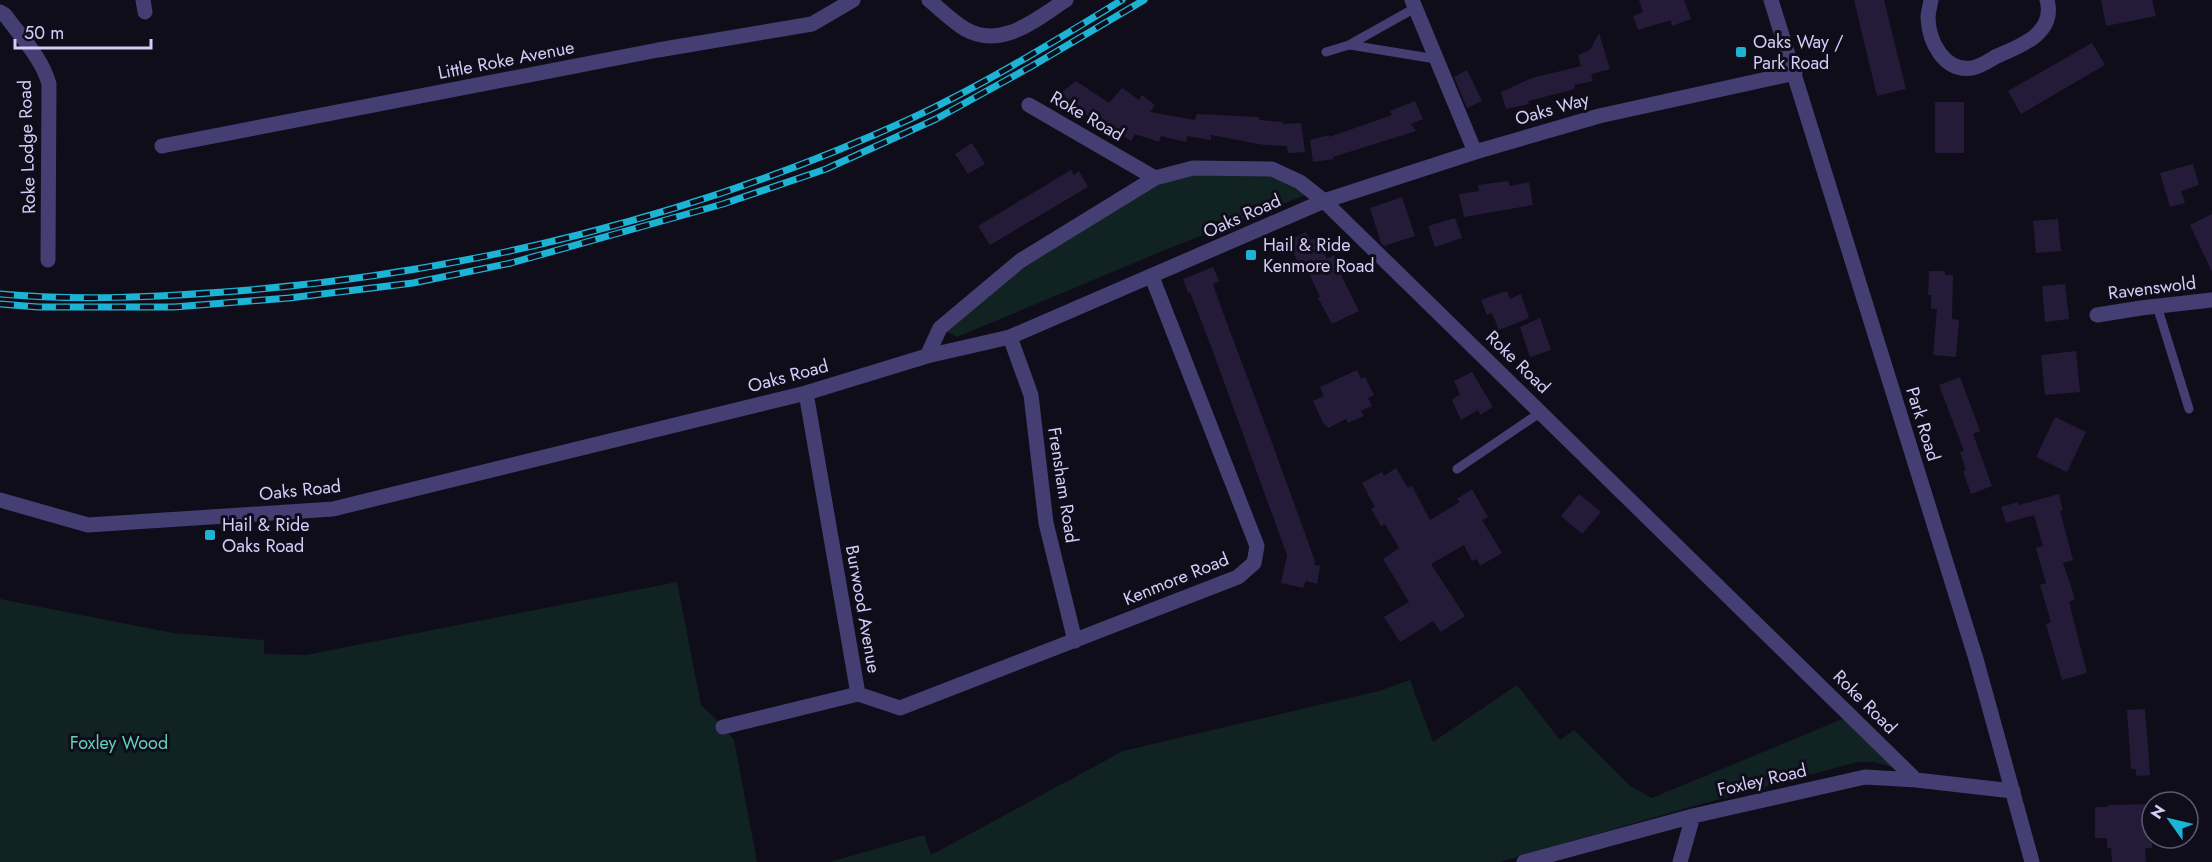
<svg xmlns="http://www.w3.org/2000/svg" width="2212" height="862" font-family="Jost,sans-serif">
  <rect width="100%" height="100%" fill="#100d1a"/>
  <path fill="#112223" d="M1272,169L1313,192L1165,250L957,337L940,328L1020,261L1155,178Z
    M677,582L701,705L716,719L734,740L757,862H0V599L173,633L264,640V654L306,655Z
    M1410,680L1433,742L1517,685L1560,740L1574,730L1630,786L1652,798L1845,718L1901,770L1875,762H1857L1687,808L1499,862H830L924,835L931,855L1123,751L1379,691Z"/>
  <path fill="#241b38" d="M1639,0H1684L1691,19L1672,26L1671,20L1638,30L1633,16L1643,12Z
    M1854,0H1884L1906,89L1877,96Z
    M2101,0H2152L2156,16L2106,26Z
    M1599,33L1610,69L1591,74L1593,81L1574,85L1575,89L1528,101L1529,104L1506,109L1501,92L1532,78L1581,66L1578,55L1590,50Z
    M2092,43L2105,65L2021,114L2008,91Z
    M1467,70L1482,101L1467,108L1454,77Z
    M1076,81L1109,103L1122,88L1139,100L1142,95L1155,105L1150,112L1195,120L1197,114L1259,117V120L1283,122V124L1301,123L1305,152L1288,153L1287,146L1264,145L1211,135V140L1187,136L1186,142L1161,136L1159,142L1135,134L1131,141L1111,127L1108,130L1058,95Z
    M1415,101L1423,119L1411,124L1416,131L1333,157L1334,159L1313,162L1310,140L1329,135V137L1392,115L1390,111Z
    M1935,102H1964V153H1935Z
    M972,143L985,164L968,174L955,154Z
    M2193,164L2199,185L2181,191L2185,203L2170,207L2160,173Z
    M1071,170L1074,175L1079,171L1088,187L990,245L978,226Z
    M1508,181L1510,186L1529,182L1533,205L1464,217L1459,194L1479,191L1478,185Z
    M1402,197L1415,236L1384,246L1381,243L1370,208Z
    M2212,214V272L2190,225Z
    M1455,218L1462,238L1435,247L1428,226Z
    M2058,219L2061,251L2036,253L2033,221Z
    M1306,232L1311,240L1317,237L1327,259L1334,255L1344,273L1341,275L1359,311L1332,324L1318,298L1320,297L1303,260L1298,262L1288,241Z
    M1213,267L1219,281L1213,284L1222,310L1271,440L1315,561L1314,565L1320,566L1317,584L1306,581L1303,588L1281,583L1287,555L1212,349L1190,292L1188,293L1183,279Z
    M1929,271H1945V275H1953L1952,319L1959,320L1956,357L1933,355L1937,309H1931V295H1928Z
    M2065,284L2069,319L2045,322L2042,286Z
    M1507,291L1510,299L1521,294L1529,318L1499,330L1492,313L1487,315L1481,300Z
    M1540,318L1551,350L1530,357L1520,327Z
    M2076,351L2080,392L2045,395L2041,355Z
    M1357,370L1361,379L1365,377L1374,395L1368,398L1372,406L1361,411L1364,416L1348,423L1346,419L1328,428L1326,424L1324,425L1313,401L1324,396L1320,387Z
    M1472,372L1493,407L1480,415L1478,410L1461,420L1452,400L1460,394L1454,381Z
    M1960,377L1980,431L1973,434L1992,486L1971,494L1963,471L1966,470L1960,452L1964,451L1939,385Z
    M2055,417L2086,432L2067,472L2036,457Z
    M1396,468L1408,488L1412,486L1430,520L1460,502L1457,499L1472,489L1488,517L1482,520L1502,553L1480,566L1477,559L1472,561L1464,545L1431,564L1465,616L1441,632L1433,621L1400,642L1384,617L1409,602L1383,559L1399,548L1385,524L1381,526L1371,509L1375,507L1362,483L1382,472L1384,476Z
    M1579,494L1601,512L1582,534L1561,516Z
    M2059,494L2063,510L2060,511L2073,560L2063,563L2075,599L2069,602L2087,673L2062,680L2046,624L2051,622L2040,585L2046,583L2036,548L2043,546L2034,515L2006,523L2001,507L2018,502L2019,505Z
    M2145,709L2150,775L2136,776V769H2131L2127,710Z
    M2152,804V848H2145L2146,862H2112L2111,848H2107V838H2095V807H2108V805Z"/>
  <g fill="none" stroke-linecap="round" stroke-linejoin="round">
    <path stroke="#443e73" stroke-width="9" d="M1350,45L1436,59
      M1326,52L1349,45L1415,8
      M2157,306L2189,409
      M1457,469L1541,412"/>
    <path stroke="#443e73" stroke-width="15" d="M143,0L145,12
      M929,0C940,9 952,21 965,29C1002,50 1036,19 1066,0
      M1412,0L1475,152
      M1931,0C1930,6 1928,13 1928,18C1929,42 1944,72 1972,68C1980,67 1990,60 1997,56C2021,46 2056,33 2047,0
      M0,12L5,15C21,37 42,58 49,84L48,260
      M1029,105L1155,178L1193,168L1272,169L1300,182L1324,201L1916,780
      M162,146L658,50L812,24L853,0
      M2097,315L2141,308L2212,300
      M1010,337L1031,395L1046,523L1075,641
      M927,356L940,328L1020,261L1155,178
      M0,500L88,525L333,509L806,393L927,356L1010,337L1324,201L1475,152L1599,116L1795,73
      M858,694L900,708L1238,577L1254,563L1257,546L1152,277
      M723,727L858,694L806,393
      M1524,862L1693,816L1865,777L1916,780L2013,791
      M1680,862L1693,816"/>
    <path stroke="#443e73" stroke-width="15" d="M1771,0L1976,659L2032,862"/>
    <defs>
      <path id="rail" d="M0,294C78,301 159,297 237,291C468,273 699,215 910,119C984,85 1053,42 1122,0
        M0,304L38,307H174L289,298L413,283L511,263L723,204L826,169L936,119L1032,66L1144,0"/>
    </defs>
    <use href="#rail" stroke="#1cb3d5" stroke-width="7"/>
    <use href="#rail" stroke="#100d1a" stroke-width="4.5" stroke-dasharray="14" stroke-linecap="butt"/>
  </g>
  <g fill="#1cb3d5" stroke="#100d1a" stroke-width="2">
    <rect x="1735" y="46" width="12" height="12" rx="3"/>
    <rect x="1245" y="249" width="12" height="12" rx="3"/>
    <rect x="204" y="529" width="12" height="12" rx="3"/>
  </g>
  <g text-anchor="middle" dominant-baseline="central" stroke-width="6" stroke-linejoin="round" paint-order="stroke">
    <g font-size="18" fill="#d5ccf8" stroke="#100d1a" text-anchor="start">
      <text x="1753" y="42">Oaks Way /<tspan x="1753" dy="21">Park Road</tspan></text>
      <text x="1263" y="245">Hail &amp; Ride<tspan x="1263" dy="21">Kenmore Road</tspan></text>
      <text x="222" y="525">Hail &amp; Ride<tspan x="222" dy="21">Oaks Road</tspan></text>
    </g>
    <g font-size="18" fill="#d5ccf8" stroke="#100d1a">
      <text transform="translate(506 60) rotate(-11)">Little Roke Avenue</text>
      <text transform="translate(1552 109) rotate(-16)">Oaks Way</text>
      <text transform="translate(1087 116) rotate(30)">Roke Road</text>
      <text transform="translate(27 147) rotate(-92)">Roke Lodge Road</text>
      <text transform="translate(1242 216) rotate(-24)">Oaks Road</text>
      <text transform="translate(2152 288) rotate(-7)">Ravenswold</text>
      <text transform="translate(1518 362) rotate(44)">Roke Road</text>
      <text transform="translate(788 376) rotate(-15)">Oaks Road</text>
      <text transform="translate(1923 424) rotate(73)">Park Road</text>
      <text transform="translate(1063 485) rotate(81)">Frensham Road</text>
      <text transform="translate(300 490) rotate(-6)">Oaks Road</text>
      <text transform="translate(1176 579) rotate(-22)">Kenmore Road</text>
      <text transform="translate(863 609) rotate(80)">Burwood Avenue</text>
      <text transform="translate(1865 702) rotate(45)">Roke Road</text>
      <text transform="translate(1762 780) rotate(-13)">Foxley Road</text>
    </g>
    <g font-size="18" fill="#63cebc" stroke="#100d1a">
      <text x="119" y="743">Foxley Wood</text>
    </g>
  </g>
  <g transform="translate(2170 820) rotate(304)"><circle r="28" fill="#100d1a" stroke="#5f5973" stroke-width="1.5"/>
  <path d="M0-4.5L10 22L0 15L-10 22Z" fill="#1cb3d5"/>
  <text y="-9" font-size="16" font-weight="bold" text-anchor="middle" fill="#d5ccf8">N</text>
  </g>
  <path d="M15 39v9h136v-9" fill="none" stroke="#d5ccf8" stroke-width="3"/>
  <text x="24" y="39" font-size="18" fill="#d5ccf8" stroke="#100d1a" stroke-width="4.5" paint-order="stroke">50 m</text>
</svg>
